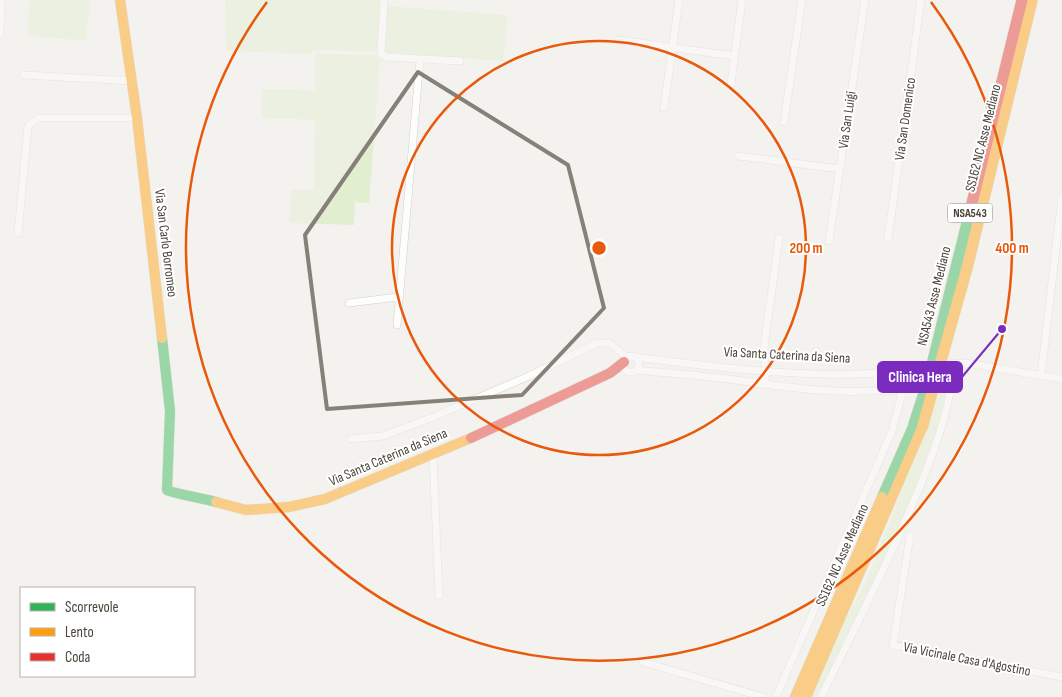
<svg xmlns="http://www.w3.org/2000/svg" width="1062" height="697" font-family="'Sofia Sans Condensed',sans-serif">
  <rect width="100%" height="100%" fill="#f4f2ee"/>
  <path fill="#e1eecf" d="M30,0H90L86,41L27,36Z
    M225,0H380L377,52L311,50V54L226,51Z
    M387,6L508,15L503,61L385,53Z
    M317,53L377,55L380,60L369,203L355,202L354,225L290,223L291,190H314L315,120L262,118V89L315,90V58Z
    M944,376C963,411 840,650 819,697H811L849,612L865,583L932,415Z"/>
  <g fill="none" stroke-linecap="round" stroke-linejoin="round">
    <defs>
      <path id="street" d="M384,0L381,53L386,57L460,61
        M0,34L1,0
        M619,40L734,56
        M24,75L133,81
        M731,84L742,0
        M664,108L679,0
        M784,122L802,0
        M738,156L840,169
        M18,233L28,126L38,118H137
        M888,239L921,0
        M829,241L865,0
        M349,303L398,297
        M397,325L420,59
        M623 364a8 8 0 1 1 16 0a8 8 0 1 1-16 0Z
        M634,357C715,367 797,378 879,373
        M946,364L966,363L1062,379
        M877 379a12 12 0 1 1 24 0a12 12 0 1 1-24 0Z
        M897,369L904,366L933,365
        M636,370C667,373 698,375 728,379C781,386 830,395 884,390
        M1041,376L1062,197
        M764,385L766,371L764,348L779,238
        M351,439L383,436L431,418L529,376L597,343H610L627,358
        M433,455L439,596
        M910,536L893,645L1062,677
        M643,662L763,697
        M776,697L892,431L902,393L900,385
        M821,697C848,640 968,414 949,364"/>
      <path id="fast" d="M162,338L170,411L167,490C171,493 207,499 216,502
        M882,497L914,424"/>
      <path id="slow" d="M120,0L137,118L162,338
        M216,502L246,510L289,507L325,499L471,438
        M795,697L882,497
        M806,697L922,428"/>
      <path id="jam" d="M471,438L610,373L624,362"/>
    </defs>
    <use href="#street" stroke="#d2d0cb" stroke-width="8"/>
    <use href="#fast" stroke="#d3cfc5" stroke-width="11"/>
    <use href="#slow" stroke="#d3cfc5" stroke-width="11"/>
    <use href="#jam" stroke="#d3cfc5" stroke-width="11"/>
    <use href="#street" stroke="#fdfdfc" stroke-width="7"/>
    <use href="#fast" stroke="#30b455" stroke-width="10"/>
    <use href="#slow" stroke="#ff9f0a" stroke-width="10"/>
    <use href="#jam" stroke="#e5322d" stroke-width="10"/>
    <defs>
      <path id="fast-bridge" d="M914,424L928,381L972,203"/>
      <path id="slow-bridge" d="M922,428L967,268L1032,0"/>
      <path id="jam-bridge" d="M972,203L1022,0"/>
    </defs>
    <use href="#fast-bridge" stroke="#ccbfa9" stroke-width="12" stroke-linecap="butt"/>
    <use href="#slow-bridge" stroke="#ccbfa9" stroke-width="12" stroke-linecap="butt"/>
    <use href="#jam-bridge" stroke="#ccbfa9" stroke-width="12" stroke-linecap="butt"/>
    <use href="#fast-bridge" stroke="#30b455" stroke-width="11"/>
    <use href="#slow-bridge" stroke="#ff9f0a" stroke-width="11"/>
    <use href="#jam-bridge" stroke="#e5322d" stroke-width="11"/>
  </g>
  <path d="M0 0H1062V697H0ZM418,72L568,165L604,308L522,395L327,409L305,235Z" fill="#f4f2ee" fill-opacity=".55" fill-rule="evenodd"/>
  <path fill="none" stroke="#868178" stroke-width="4" stroke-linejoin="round" d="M418,72L568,165L604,308L522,395L327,409L305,235Z"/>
  <g fill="none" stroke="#e8590c" stroke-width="2.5">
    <circle cx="599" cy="248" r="207"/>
    <path d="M931 2A413 413 0 1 1 267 2"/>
  </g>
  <g text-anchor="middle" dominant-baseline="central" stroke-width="4" stroke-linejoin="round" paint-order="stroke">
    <rect fill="#fff" stroke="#817c74" stroke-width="1" x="947.5" y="203.5" width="45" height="19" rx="4"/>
    <g font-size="12" font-weight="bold" fill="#4b4439">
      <text x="970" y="213">NSA543</text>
    </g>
    <g font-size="14" fill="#4b4439" stroke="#fff">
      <text transform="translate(905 119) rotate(-82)">Via San Domenico</text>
      <text transform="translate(847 120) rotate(-82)">Via San Luigi</text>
      <text transform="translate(983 138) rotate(-76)">SS162 NC Asse Mediano</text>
      <text transform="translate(166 243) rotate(83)">Via San Carlo Borromeo</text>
      <text transform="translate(934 296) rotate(-76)">NSA543 Asse Mediano</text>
      <text transform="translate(787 355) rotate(3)">Via Santa Caterina da Siena</text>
      <text transform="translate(388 457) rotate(-23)">Via Santa Caterina da Siena</text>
      <text transform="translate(842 555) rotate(-66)">SS162 NC Asse Mediano</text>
      <text transform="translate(967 659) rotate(11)">Via Vicinale Casa d'Agostino</text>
    </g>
  </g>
  <circle cx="599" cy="248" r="8" fill="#e8590c" stroke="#fff" stroke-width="2.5"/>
  <g font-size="15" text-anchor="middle" font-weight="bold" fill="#e8590c" stroke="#fff" stroke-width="4" stroke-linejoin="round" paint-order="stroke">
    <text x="806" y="253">200 m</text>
    <text x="1012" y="253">400 m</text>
  </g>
  <path fill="none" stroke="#7b2cbf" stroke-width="2" d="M1002 329L962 377"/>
  <circle fill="#7b2cbf" stroke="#fff" stroke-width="2" cx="1002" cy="329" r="5"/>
  <rect fill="#7b2cbf" stroke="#7b2cbf" stroke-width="2" x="878" y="362" width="84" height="30" rx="5"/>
  <g font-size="15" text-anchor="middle" font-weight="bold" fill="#fff">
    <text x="920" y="382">Clinica Hera</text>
  </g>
  <rect x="20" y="587" width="175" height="90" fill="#ffffff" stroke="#b7b4b0"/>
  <rect x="30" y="603" width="25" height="8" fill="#30b455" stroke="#b7b4b0"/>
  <text x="65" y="612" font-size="15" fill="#4b4439">Scorrevole</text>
  <rect x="30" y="628" width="25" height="8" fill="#ff9f0a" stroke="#b7b4b0"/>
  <text x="65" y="637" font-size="15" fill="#4b4439">Lento</text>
  <rect x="30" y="653" width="25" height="8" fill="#e5322d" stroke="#b7b4b0"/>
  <text x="65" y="662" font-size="15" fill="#4b4439">Coda</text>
</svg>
